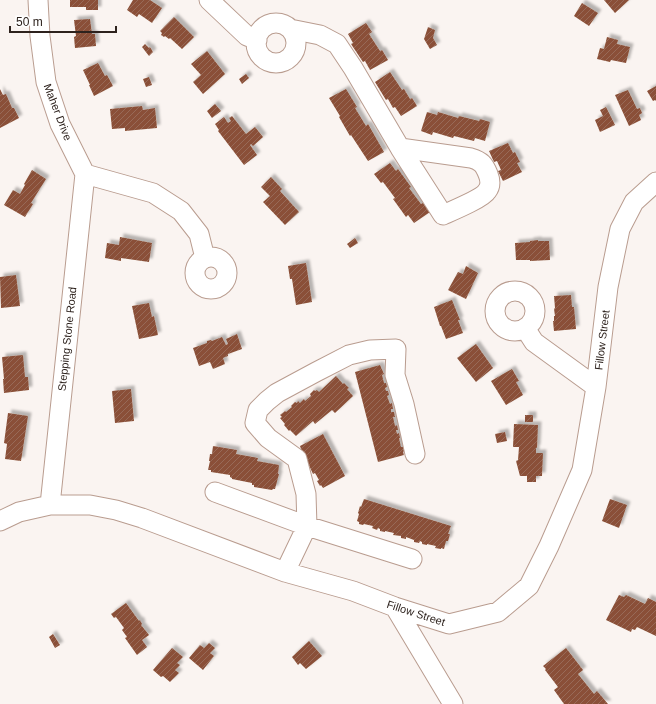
<svg xmlns="http://www.w3.org/2000/svg" width="656" height="704" font-family="Arial,sans-serif">
  <defs>
    <pattern id="building-hatch" width="6" height="6" patternUnits="userSpaceOnUse"><rect width="6" height="6" fill="#8a5037"/><path d="M-1 1l2-2M0 6l6-6M5 7l2-2" fill="none" stroke="#986b58"/></pattern>
    <filter id="shadow"><feDropShadow dx="3.5" dy="-3.5" stdDeviation="1" flood-color="#0004"/></filter>
  </defs>
  <rect width="100%" height="100%" fill="#faf4f1"/>
  <path fill="url(#building-hatch)" filter="url(#shadow)" d="M70,0H98V10H86V7H70Z
    M133,0H150L162,8L152,23L139,14L137,17L127,10Z
    M604,0H629L615,13Z
    M582,3L598,13L589,26L574,16Z
    M174,17L194,37L182,49L170,38L169,39L165,36L164,37L161,35L162,33L160,31Z
    M90,19L92,34H95L96,46L75,48L74,37L76,36L74,20Z
    M366,23L372,32L369,34L380,51L382,50L388,60L370,70L365,61L363,62L351,44L353,43L348,34Z
    M428,27L435,30L433,38L437,45L430,49L424,39Z
    M607,37L618,40L617,44L630,47L626,63L611,60L610,62L597,59L600,48L604,49Z
    M145,44L149,48L150,47L153,52L149,56L142,47Z
    M207,51L225,74L203,94L193,82L201,75L191,64Z
    M98,63L105,76L107,75L113,86L94,96L89,85H90L83,70Z
    M390,72L402,90L404,89L410,99L412,98L417,106L401,116L395,107L393,108L388,99L386,100L375,82Z
    M246,74L249,78L242,84L239,79Z
    M149,77L152,85L146,87L143,79Z
    M656,86V101L655,100L653,101L647,91Z
    M0,89L3,95L6,94L12,108H14L19,118L0,128Z
    M346,89L357,107L355,108L366,126L368,124L384,152L368,161L351,135L350,136L339,117L340,116L329,98Z
    M628,90L637,109L640,108L642,113L639,115L641,120L629,126L615,95Z
    M215,104L221,111L212,118L207,111Z
    M142,106L143,110L155,108L157,128L125,131V128L112,129L110,109Z
    M606,107L615,125L600,132L595,120L603,116L600,110Z
    M427,112L437,115L438,112L458,118L459,116L479,121L480,119L490,122L485,141L475,138L474,141L454,136L453,138L433,132L432,135L421,131Z
    M232,116L246,134L255,127L263,137L253,146L251,144L250,145L257,155L244,165L218,131L219,130L215,124L224,117L228,123L231,121L229,118Z
    M508,143L513,153L515,152L520,162L517,163L522,172L503,181L498,171L501,170L497,161L494,162L489,151Z
    M390,163L396,171L398,169L411,187L409,188L421,204L423,203L430,212L414,223L408,215L406,217L393,199L395,198L383,182L381,183L374,174Z
    M32,170L46,179L31,203L33,204L25,217L4,205L13,190L20,194L25,185L24,184Z
    M271,177L282,189L280,191L299,212L285,225L263,202L270,196L261,187Z
    M120,237L152,243L149,262L121,258V261L105,258L107,243L119,245Z
    M355,238L358,243L350,248L347,244Z
    M538,240V241H549L550,260L530,261V260H516L515,243L530,242V241Z
    M306,263L312,302L296,305L292,279H290L288,266Z
    M466,266L478,273L466,299L448,290L458,272L463,274Z
    M16,275L20,306L1,308L0,277Z
    M571,295L572,307H574L576,329L554,331L553,321H554V316H555L554,309L555,308L554,296Z
    M452,300L460,320H458L463,333L446,339L441,326H440L434,307Z
    M149,303L152,317L154,316L158,335L139,339L132,306Z
    M237,334L242,349L228,354V356L223,358L225,364L213,369L210,362L199,366L193,348L207,343V341L211,340L212,341L222,337L226,345L228,344L226,339Z
    M476,344L493,368L476,382L457,358Z
    M23,355L25,377H28L29,390L4,393L3,379H4L2,357Z
    M380,365L384,374L382,375L384,383H386L387,387L385,388L386,391H388L389,395L387,396L390,404L392,403L393,409H391V412H394L395,417H393L395,426L397,425L398,430H396L397,434L399,433L400,438H399L401,447H403L404,451L403,452L404,455L378,462L355,372Z
    M512,369L519,381L516,382L523,395L506,405L491,381Z
    M336,376L343,384L344,383L349,388L347,389L353,396L335,413L332,410L315,424L313,421L296,436L290,430L289,431L284,425L285,424L280,418L282,417L280,415L285,411L286,412L292,407L291,406L295,402L297,403L298,401L300,403L304,399L305,401L311,396L310,394L314,390L315,391L317,390L319,392Z
    M131,389L134,421L115,423L112,391Z
    M8,413L28,416L21,461L5,459L7,444L4,443Z
    M525,415H533V422H525Z
    M514,424L538,425L537,448H536V453H543L542,476H536V482H527V476H520L516,461L518,460L519,447H513Z
    M505,432L507,441L497,443L495,434Z
    M323,434L345,476L323,488L321,485L320,486L317,481L319,480L315,473L313,474L307,461H308L305,454L303,455L300,449H301L300,446Z
    M213,446L237,450L236,454L258,458L257,461L279,465L278,474H279L275,489H273L272,490L254,487V485H252V483L232,479V478L230,477V475L211,472V470H208L210,461H209L210,454H212Z
    M364,499L451,526L448,534H450L448,541H446L444,549L441,548V549L435,548L436,546L427,544V545L422,544V542L420,541L419,543L414,542V540L406,537V539L401,538V536L393,535L394,533L385,531V532L380,531V529L378,528L377,530L372,528L373,526L364,524L363,525L359,524V522L357,521L359,514L358,513L360,506L361,507Z
    M610,499L627,505L619,528L602,521Z
    M619,595L624,597L626,595L645,604L648,598L656,602V636L637,627L635,630L632,629L631,632L606,620Z
    M126,603L139,621L140,620L142,624L141,625L149,635L142,640L147,647L137,655L125,638L127,637L122,630L124,628L116,617L114,618L111,614Z
    M53,634L60,645L55,648L49,637Z
    M309,641L322,656L306,669L300,663L298,665L292,657Z
    M209,643L215,648L210,653L214,656L203,670L189,658L200,645L204,648Z
    M172,648L183,657L177,663L180,665L175,670L179,673L170,682L163,676L161,677L153,670Z
    M566,648L583,670L578,674L594,694L597,691L608,704H564L554,690L558,687L545,670L546,669L543,666Z"/>
  <g fill="none" stroke-linecap="round" stroke-linejoin="round">
    <defs>
      <path id="minor" d="M38,0L40,36L46,82L60,124L85,174
        M209,0L247,36L257,40
        M256 43a20 20 0 1 1 40 0a20 20 0 1 1-40 0Z
        M290,29L320,35L337,44L353,68L400,148L443,215C452,211 483,198 487,191C491,186 490,179 488,174C484,164 481,161 471,158L400,148
        M85,174L153,193L181,211L199,234L205,258
        M195 273a16 16 0 1 1 32 0a16 16 0 1 1-32 0Z
        M495 311a20 20 0 1 1 40 0a20 20 0 1 1-40 0Z
        M525,328L534,342L596,387
        M215,492L307,526L412,559
        M50,505L85,174
        M0,521L19,512L50,505H90L116,510L142,518L285,572L353,591L395,607L449,624L498,612L529,586L549,546L582,470L596,387L608,287L620,229L634,202L656,182
        M285,572L307,526L306,494L297,459L268,438L255,423L258,410L267,401L277,393L316,372L349,355L370,350L396,349L395,375L404,404L415,454
        M395,607L453,704"/>
    </defs>
    <use href="#minor" stroke="#b99c8f" stroke-width="21"/>
    <use href="#minor" stroke="#fff" stroke-width="19"/>
  </g>
  <g text-anchor="middle" dominant-baseline="central" stroke-width="4" stroke-linejoin="round" paint-order="stroke">
    <g font-size="11" fill="#2d221d" stroke="#fff">
      <text transform="translate(58 112) rotate(69)">Maher Drive</text>
      <text transform="translate(67 339) rotate(-84)">Stepping Stone Road</text>
      <text transform="translate(602 340) rotate(-83)">Fillow Street</text>
      <text transform="translate(416 613) rotate(18)">Fillow Street</text>
    </g>
  </g>
  <path d="M10 26v6h106v-6" fill="none" stroke="#2d221d" stroke-width="2"/>
  <text x="16" y="26" font-size="12" fill="#2d221d" stroke="#ffffff" stroke-width="3" paint-order="stroke">50 m</text>
</svg>
